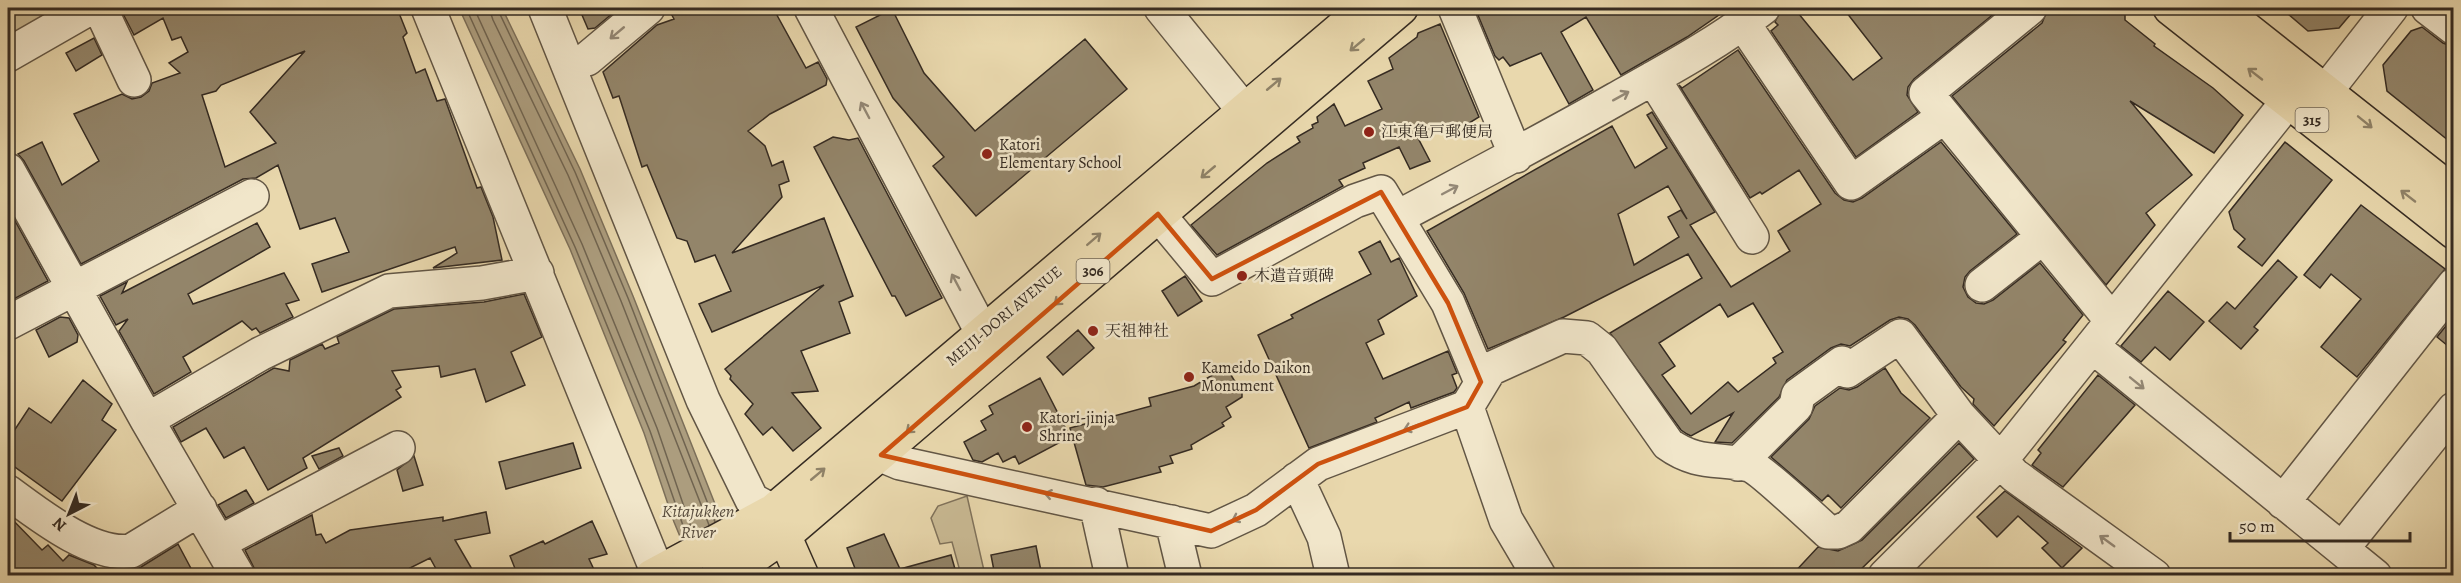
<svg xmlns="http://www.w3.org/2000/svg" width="2461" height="583" font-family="Alegreya,'Noto Serif JP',serif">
  <rect width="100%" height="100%" fill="#e9d8ad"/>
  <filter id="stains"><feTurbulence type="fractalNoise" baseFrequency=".00333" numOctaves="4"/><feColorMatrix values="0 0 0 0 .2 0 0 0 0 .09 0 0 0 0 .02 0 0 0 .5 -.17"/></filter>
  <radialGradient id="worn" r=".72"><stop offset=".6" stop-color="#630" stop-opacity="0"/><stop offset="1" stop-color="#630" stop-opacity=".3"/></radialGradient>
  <path fill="#cabb95" stroke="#80735c" stroke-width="1.5" d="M8,8H60L8,36Z
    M967,496L985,575H961L952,542L940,544L931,518L938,506Z"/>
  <path fill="#ac9d7e" stroke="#7c6f59" stroke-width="1.5" d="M459,8H502L580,169L633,296L743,575H696L674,522L644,433L570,249Z"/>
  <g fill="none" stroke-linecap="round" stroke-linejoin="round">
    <path stroke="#706450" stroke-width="1.5" d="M466,8L575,247L650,431L687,537
      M474,8L582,244L657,428L693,533
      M489,8L493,20L568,175L621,301L709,525
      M497,8L575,172L628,298L715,522"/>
  </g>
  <path fill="#93856a" stroke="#352b22" stroke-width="1.5" fill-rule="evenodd" d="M120,8H397L407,33L403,37L416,73L425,69L437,101L445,99L477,188L481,187L493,217L502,260L433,268L457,253L455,247L322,292L312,264L349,252L335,218L300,229L278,165L256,178L243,179L81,264L24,161L18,154L42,142L62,185L99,161L74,114L122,94L132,99L141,97L149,91L152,83L180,73L169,63L188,52L181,37L172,40L163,18L134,35ZM305,51L250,112L276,143L225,167L202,95L216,91L221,85Z
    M579,8H619L595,28L588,29Z
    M668,8H773L806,68L818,62L827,79L826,85L770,114L748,131L765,146L772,166L783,161L789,181L779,185L782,197L732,253L824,218L853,296L839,302L850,333L801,351L818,391L792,393L821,428L793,451L772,427L763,435L745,414L753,404L730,379L731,376L725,369L824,285L712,332L699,304L731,291L715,255L695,262L687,241L677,238L647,165L642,167L619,96L613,98L603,72L657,25L674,19Z
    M1475,8H1729L1687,37L1621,75L1586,17L1561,32L1593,90L1569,104L1541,53L1510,66L1503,57L1499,60L1495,56Z
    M1781,8H1794L1853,80L1882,58L1843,8H2001L1914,79L1908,87L1907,95L1918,112L1856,157L1771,31L1778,25L1775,22Z
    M2048,8H2116L2125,15V20L2155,44L2154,46L2213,88L2243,115L2214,153L2130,101L2192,175L2146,213L2155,225L2106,285L1952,96L2042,23Z
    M2281,8H2356L2339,28L2308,31Z
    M892,9L924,73L975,131L1085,39L1127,89L976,216L933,166L944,157L893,98L856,27Z
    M1440,24L1479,117L1466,125L1440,128L1418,138L1430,161L1410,169L1399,147L1363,163L1365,168L1339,180L1343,186L1217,255L1191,225L1267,163L1300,142L1297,137L1313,128L1312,125L1318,122L1317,117L1334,104L1345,126L1382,109L1368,81L1393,69L1389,58L1417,37L1418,33Z
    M2422,27L2443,43L2454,47V145L2387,91L2383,65L2411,31Z
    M94,38L102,55L76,71L66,53Z
    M1738,50L1835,193L1844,200L1853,202L1862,198L1941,142L2017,234L1970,271L1965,277L1963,287L1968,297L1976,303L1984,304L1993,300L2040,263L2083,315L2063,340L2066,342L1994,426L1973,404L1974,399L1961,387L1915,325L1908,319L1899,317L1890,320L1850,346L1841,344L1831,348L1787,380L1779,397L1732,443L1715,442L1733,413L1691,436L1687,434L1681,430L1610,333L1702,278L1688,254L1564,317L1488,349L1464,293L1427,231L1612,126L1635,168L1667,148L1647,115L1652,112L1715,212L1690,225L1731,287L1790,251L1778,231L1821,204L1799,170L1762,194L1760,192L1750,198L1679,85L1682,88ZM1668,186L1687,219L1681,210L1668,217L1679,237L1634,265L1618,214ZM1753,303L1783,352L1773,358L1776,363L1738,392L1728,382L1691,414L1662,375L1675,366L1659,343L1720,304L1728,317Z
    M833,137L849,140L858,138L942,298L906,316L895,296H892L814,147Z
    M2285,142L2332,180L2262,266L2238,247L2245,239L2234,229L2229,212Z
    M2361,205L2445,269L2357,377L2321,347L2361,299L2331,274L2320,288L2304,275Z
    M8,208L48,281L8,302Z
    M257,223L270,247L188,294L193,304L284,273L299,300L286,304L293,317L260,333L256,328L252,330L242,321L183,357L191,372L154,394L119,331L128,319L116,325L100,296L127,282L122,293Z
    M1380,241L1391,262L1399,258L1417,296L1378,320L1384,334L1366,343L1383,379L1448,351L1457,373L1452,375L1457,388L1454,392L1411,408L1409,402L1375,418L1377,422L1309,448L1258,335L1293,318L1291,315L1371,274L1359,252Z
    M2278,260L2297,277L2254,327L2258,330L2241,349L2209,321L2227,302L2235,309Z
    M1185,276L1202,301L1178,316L1162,291Z
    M2168,291L2204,322L2170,360L2155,347L2141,362L2121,346Z
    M524,294L542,337L511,352L525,385L486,402L475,369L441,377L439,366L392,371L401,387L396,390L401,397L303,458L307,468L268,490L244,447L224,458L206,428L181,442L173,427L274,368L289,371L290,360L322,344L325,349L339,343L337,337L394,309L484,302Z
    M2454,316V351L2437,337Z
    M60,317L69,318L78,335L77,342L49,357L36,330Z
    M1078,330L1094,348L1063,375L1047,357Z
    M1226,367L1242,393V397L1226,407L1231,417L1222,423L1224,426L1191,445L1192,449L1170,456L1173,463L1159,467L1161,472L1103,487L1086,485L1070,428L1151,406L1149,398L1194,386Z
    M1885,368L1901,393L1930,418L1841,508L1828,495L1822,501L1771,457L1809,419L1815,406L1840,388L1849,390L1857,387Z
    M2098,375L2135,405L2063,487L2032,465L2041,453L2038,450Z
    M1040,378L1070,437L1019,464L1015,456L1003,462L998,453L982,462L973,460L964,442L986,430L981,421L993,414L989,406Z
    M83,380L112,404L102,420L116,430L62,501L8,462V440L29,408L51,423Z
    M573,443L581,468L506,489L499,462Z
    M1959,443L1974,459L1854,576H1791L1818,547L1838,551L1862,540Z
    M339,448L343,456L319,469L312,456Z
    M414,456L423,485L403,491L397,470Z
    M246,490L254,503L226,518L218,505Z
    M2005,491L2082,548L2062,568L2042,548L2048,543L2018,516L1997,537L1977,517Z
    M486,512L490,533L455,540L476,576H440L430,558L394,576H258L245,550L312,515L316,535L321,534L326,543L350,530L443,517V521Z
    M8,515L42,550L48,545L63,561L69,555L94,565L104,576H8Z
    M592,521L607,554L589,559L597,576H518L510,556L543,541L545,544Z
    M884,534L900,569L951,555L957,576H858L847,548Z
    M178,544L195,576H123L141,567Z
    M1036,546L1042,576H995L991,555Z"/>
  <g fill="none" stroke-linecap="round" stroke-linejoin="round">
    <defs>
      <path id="minor" d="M100,8L134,80
        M428,8L659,576
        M545,8L703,400L752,500L773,511
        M811,8L983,334
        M1161,8L1259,129
        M1455,8L1516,156
        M2030,8L1926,93L2112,321
        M2428,8L2454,28
        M1743,23L1851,183L1945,116
        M8,55L90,8
        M587,59L648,8
        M1653,78L1752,237
        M8,170L147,420L238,576
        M1158,214L1212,279L1355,201L1381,192L1448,303L1481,382
        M1398,217C1471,178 1544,140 1616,99C1666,71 1718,43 1763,8
        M1982,285L2042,238
        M8,323L252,196
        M2092,346L2375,576
        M147,420L260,354L389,291L482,283L537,273
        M881,455L900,463L1211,531L1256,510L1318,464L1467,407
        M1738,464L1796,406L1798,395L1842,363L1847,371L1900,336L1959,416L2014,475L2154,576
        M1297,479L1324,537L1333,576
        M8,492C38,514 92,557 131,551L200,509
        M2283,502L2454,285
        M1096,504L1112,576
        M1172,522L1185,576
        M220,542L398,448
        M2342,549L2454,409
        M1539,576L1506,520L1467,407L1490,369L1563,336L1587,338L1602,350L1668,444C1697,465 1718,458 1749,465C1759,468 1816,521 1828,532H1838L1849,527L1959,416
        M1885,576L2001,460L2288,101L2326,91L2391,8"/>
      <path id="major" d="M2170,8L2454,232
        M2220,8L2454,193
        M776,517L802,576
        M652,576L773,511L1365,8
        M717,576L752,558L785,535L1401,8"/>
    </defs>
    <use href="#minor" stroke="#625645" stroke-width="36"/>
    <use href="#major" stroke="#352b22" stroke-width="36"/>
    <use href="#minor" stroke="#f1e6ca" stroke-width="33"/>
    <use href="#major" stroke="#e9d8ad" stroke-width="33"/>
  </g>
  <defs><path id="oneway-shaft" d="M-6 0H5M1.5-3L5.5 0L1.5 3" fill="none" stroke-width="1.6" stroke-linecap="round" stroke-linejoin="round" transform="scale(1.5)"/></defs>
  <g stroke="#938876">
    <use href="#oneway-shaft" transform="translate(617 33) rotate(140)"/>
    <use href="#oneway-shaft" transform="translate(1621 96) rotate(-29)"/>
    <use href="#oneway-shaft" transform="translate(865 110) rotate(-118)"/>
    <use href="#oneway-shaft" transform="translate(1450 190) rotate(-28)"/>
    <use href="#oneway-shaft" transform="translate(956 282) rotate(-118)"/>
    <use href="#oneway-shaft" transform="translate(2137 383) rotate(39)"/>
    <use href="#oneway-shaft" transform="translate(1412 427) rotate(160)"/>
    <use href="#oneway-shaft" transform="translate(1053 495) rotate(-168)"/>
    <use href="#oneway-shaft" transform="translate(1240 517) rotate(155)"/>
    <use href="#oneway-shaft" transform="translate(2107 541) rotate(-144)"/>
  </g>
  <g stroke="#8f8268">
    <use href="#oneway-shaft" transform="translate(1357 45) rotate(140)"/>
    <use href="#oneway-shaft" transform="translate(2255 74) rotate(-142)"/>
    <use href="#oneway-shaft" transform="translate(1274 84) rotate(-40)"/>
    <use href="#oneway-shaft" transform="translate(2365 122) rotate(39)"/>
    <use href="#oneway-shaft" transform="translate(1208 172) rotate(140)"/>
    <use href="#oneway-shaft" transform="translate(2408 196) rotate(-142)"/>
    <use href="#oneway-shaft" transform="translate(1094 239) rotate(-41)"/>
    <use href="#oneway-shaft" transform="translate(1061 299) rotate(139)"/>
    <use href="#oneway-shaft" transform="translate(913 427) rotate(139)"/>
    <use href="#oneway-shaft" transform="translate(818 474) rotate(-40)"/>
  </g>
  <path fill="none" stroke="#cd520f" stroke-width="4.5" stroke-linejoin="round" d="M1381,192L1448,303L1481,382L1467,407L1318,464L1256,510L1211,531L881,455L1158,214L1212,279Z"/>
  <g fill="#8f2418" stroke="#f1e6ca" stroke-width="2">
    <circle cx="1369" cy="132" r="6"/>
    <circle cx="987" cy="154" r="6"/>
    <circle cx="1242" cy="276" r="6"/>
    <circle cx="1093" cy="331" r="6"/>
    <circle cx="1189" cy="377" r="6"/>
    <circle cx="1027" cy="427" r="6"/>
  </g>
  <g text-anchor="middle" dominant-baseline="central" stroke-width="5" stroke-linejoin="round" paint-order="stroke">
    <g fill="#f1e6ca" stroke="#6d6354" stroke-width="1.5">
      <rect x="2295.5" y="108" width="33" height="24" rx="4.5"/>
      <rect x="1076.5" y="259" width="33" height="24" rx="4.5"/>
    </g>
    <g font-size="15" font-weight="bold" fill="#352b22">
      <text x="2312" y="120">315</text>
      <text x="1093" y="271">306</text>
    </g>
    <g font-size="16" fill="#352b22" stroke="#f1e6ca" text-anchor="start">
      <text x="1381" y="132">江東亀戸郵便局</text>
      <text x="999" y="145">Katori<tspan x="999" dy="18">Elementary School</tspan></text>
      <text x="1254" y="276">木遣音頭碑</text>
      <text x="1105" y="331">天祖神社</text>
      <text x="1201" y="368">Kameido Daikon<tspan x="1201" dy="18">Monument</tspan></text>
      <text x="1039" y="418">Katori-jinja<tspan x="1039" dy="18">Shrine</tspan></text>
    </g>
    <g font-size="16" fill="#352b22" stroke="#f1e6ca">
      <text transform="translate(1004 316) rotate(-40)">MEIJI-DORI AVENUE</text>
    </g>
    <g font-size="18" font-style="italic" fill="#594d3e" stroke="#f1e6ca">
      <text x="698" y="511">Kitajukken<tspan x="698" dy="21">River</tspan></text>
    </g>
  </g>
  <rect width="2461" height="583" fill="none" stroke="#e9d8ad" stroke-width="30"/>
  <rect x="9" y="9" width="2443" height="565" fill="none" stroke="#352b22" stroke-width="3"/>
  <rect x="15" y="15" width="2431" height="553" fill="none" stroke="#352b22" stroke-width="1.5"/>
  <g transform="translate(69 514) rotate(222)" stroke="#f1e6ca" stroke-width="4.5" paint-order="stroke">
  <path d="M0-4.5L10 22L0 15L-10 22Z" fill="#352b22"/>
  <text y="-9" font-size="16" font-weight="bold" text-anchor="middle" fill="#352b22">N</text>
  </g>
  <path d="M2230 532v9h180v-9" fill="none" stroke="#352b22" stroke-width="3"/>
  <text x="2239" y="532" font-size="18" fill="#352b22" stroke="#f1e6ca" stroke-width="4.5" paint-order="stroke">50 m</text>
  <rect width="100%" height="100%" filter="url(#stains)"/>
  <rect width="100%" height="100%" fill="url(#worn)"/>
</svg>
